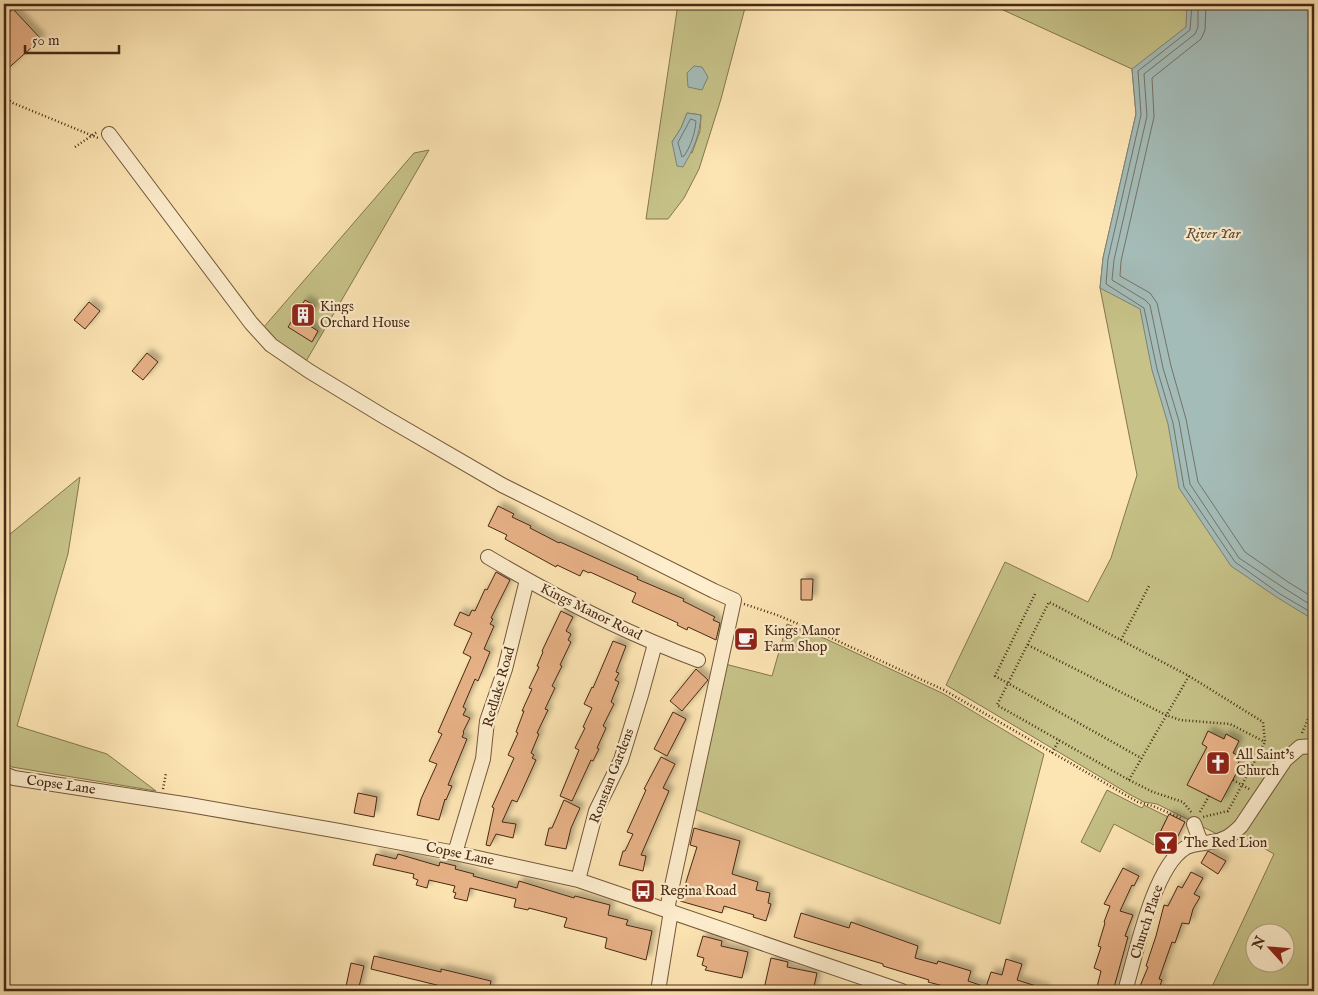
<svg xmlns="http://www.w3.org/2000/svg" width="1318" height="995" font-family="'IM FELL English',serif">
  <defs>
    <filter id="shadow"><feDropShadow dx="4.5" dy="-4.5" stdDeviation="2.5" flood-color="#0004"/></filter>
  </defs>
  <rect width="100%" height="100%" fill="#fde5b3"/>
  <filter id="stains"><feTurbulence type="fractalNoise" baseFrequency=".004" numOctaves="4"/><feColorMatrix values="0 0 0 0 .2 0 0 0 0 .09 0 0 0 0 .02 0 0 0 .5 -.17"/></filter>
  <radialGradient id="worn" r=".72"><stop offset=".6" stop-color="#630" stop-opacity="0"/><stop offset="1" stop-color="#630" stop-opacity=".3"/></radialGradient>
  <path fill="#c6c288" stroke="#86764e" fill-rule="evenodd" d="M678,4H746L721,99L699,169L684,198L668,219H646ZM687,113L701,115L700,131L692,153L672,142L681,128Z
    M990,4H1252L1314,447V741H1301L1235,827L1219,835L1157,804L1144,802L1129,794L946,685L1005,562L1088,602L1111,558L1137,475L1100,288L1103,258L1136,114L1132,69Z
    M429,150L305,363L275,342L263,328L414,153Z
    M80,477L68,554L17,726L107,754L156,791L12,767L4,763V539Z
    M787,624L826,639L944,694L1044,754L1000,924L694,809L725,664L772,676Z
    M1314,751V991H1210L1274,854L1241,835L1277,780L1298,755ZM1256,932H1286V962H1256Z
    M1107,790L1142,808L1144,805L1168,817L1154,845L1114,824L1100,852L1081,842Z"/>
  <path fill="#a4bcb8" stroke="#7f8176" d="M1187,4H1314V620L1278,598L1231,566L1179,488L1168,424L1152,370L1140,309L1100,288L1103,258L1136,114L1132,69L1186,27Z
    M694,66L702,67L708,77L702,90L688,87L687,73Z
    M687,113L701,115C700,135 693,150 683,167L677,166L672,142L681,128Z"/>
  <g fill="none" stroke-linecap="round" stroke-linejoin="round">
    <path stroke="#767266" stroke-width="1" d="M1192,4L1190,30L1138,71L1141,115L1108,259L1106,284L1144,308L1157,369L1173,423L1184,487L1235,562L1280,594L1314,614
      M1198,4V27L1195,34L1144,74L1147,116L1114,260L1112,280L1145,300L1150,305L1163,368L1179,421L1190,484L1239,558L1284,588L1314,607
      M1206,4L1205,30L1201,39L1152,78L1154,117L1121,261L1120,276L1150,293L1157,303L1171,366L1186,419L1198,482L1245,552L1288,582L1314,598
      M691,119L696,121C695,133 691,146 684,156L682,157L678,143Z"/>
  </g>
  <path fill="#e7b186" stroke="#472914" filter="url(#shadow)" d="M13,9L41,39L4,72V17Z
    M305,300L315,306L305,323L318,331L312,342L288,327Z
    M89,302L100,311L85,329L74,320Z
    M147,353L158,362L143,380L132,371Z
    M498,506L514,514L512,517L531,526L530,528L559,543L560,542L638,577L637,579L684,599L683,601L715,617L713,620L720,623L716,640L688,627L687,630L677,625L678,623L632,602L636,593L590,572L589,573L583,570L580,576L557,565L556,567L505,539L507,535L488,526Z
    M496,572L510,580L491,618L493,619L490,624L494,626L484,649L490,652L478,681L475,679L463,707L466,709L463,715L470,718L463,732L464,733L462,737L467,739L448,785L452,786L446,800L445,799L439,820L417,815L421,799L437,764L429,761L442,734L438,732L471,657L463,653L472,633L454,625L460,612L469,616L472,610L475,611L485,589L487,590Z
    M801,579H813L812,600H801Z
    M561,611L573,617L566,631L571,634L568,640L571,642L560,665L562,666L552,686L555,688L545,709L548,710L537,733L539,734L531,753L534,755L532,758L536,760L517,802L512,800L502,822L516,824L513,838L496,834L490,846L486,845L494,808L492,807L514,758L508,755L518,733L516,732L524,711H522L532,689L529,688L539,667L537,666L543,652L542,651Z
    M613,641L626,646L616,672L619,673L615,680L619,682L611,702L614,704L603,726L606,728L597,748L599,749L593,761L591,760L572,801L560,796L579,750L575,748L585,728L583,727L592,708L584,704L592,687L593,688Z
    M696,669L708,680L682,711L670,701Z
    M673,712L686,719L667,756L654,749Z
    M1208,731L1224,739L1226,734L1239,741L1233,753L1241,757L1236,768L1238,770L1221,802L1187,785L1207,747L1202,744Z
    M661,757L675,764L663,788L669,791L641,855L646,856L643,871L619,865L623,851H625L633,834L627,832L646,790L644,789Z
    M358,793L377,797L374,817L354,813Z
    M564,800L580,808L571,828L566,849L545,845L549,828H552Z
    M1169,814L1185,822L1172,848L1168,851L1154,845Z
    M694,828L740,841L732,874L758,882L756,890L770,893L768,903L771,904L766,921L753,917L754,915L724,906L722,913L680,901L697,847L690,845Z
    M1208,851L1226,861L1218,874L1201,863Z
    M376,854L396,859L398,854L439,866L440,862L456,866L455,869L474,874L473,876L517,888L519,881L574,898L575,896L610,905L608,915L628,920L626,925L652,931L646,960L605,948L607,938L564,927L567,918L529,908L528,910L514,907L516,899L470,888L467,901L454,898L456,893L453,892L455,886L429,880L427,888L416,885L418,880L413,878L414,874L373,865Z
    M1123,868L1139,876L1134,886L1132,885L1120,911L1133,915L1125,936L1128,937L1113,991H1096L1101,971L1094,968L1101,947L1098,946L1105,923L1104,922L1110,906L1104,904Z
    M1191,872L1203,878L1194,894L1200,897L1193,909L1189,924L1182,923L1175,943L1172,942L1159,979L1162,980L1158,991H1138L1148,967L1146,966L1156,936L1164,905L1168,906L1178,886L1182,888Z
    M801,913L849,928L851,922L918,946L915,958L937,964L938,961L971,971L968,981L986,987L991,972L1002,975L1006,959L1022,964L1017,980L1046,989V991H958L951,989V988L928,982L929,980L883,966V964L794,937Z
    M703,936L722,941L721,946L748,952L742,978L705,970L707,967L702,965L704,958L697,956Z
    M374,956L441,972V969L491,981L489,991H448L449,988L371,969Z
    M771,958L788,962L787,967L817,973L813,991H775L764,989Z
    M351,963L364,966L358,991H345Z"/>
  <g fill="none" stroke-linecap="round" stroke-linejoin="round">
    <defs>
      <path id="minor" d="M109,134L251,323L271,345L309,371L383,416L502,485L714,591L734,600L667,909
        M488,557C555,597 625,633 698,660
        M4,774L14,778L190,805L339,831L455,853L578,880L902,991
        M1194,824L1201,843
        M455,853L483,759L487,721L505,669L527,580
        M578,880L596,811L621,760L641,695L655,644
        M658,991L671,911
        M1125,991C1136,955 1153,868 1185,848C1194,843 1202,844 1211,842C1224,841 1232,835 1241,826L1285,760L1300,747L1314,746"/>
    </defs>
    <use href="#minor" stroke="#74583c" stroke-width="16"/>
    <path stroke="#472914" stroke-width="2.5" stroke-dasharray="1 2.5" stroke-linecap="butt" d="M4,97L13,103L98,138
      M75,147L97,132
      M1035,594L995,676L1141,758
      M744,604L777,615L827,636L944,690L1138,802L1153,806L1183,819
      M1121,640L1149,586
      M1028,645L1166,715L1180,720L1230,724L1265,742
      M1189,676L1263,722L1265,742L1228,811L1203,817
      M1302,733L1314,705
      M1052,753L1059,740
      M1129,780L1189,676L1049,602L997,705L1129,780L1153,792L1183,802L1192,813
      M1233,780L1251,790
      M163,789L166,773
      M1200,812L1209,796"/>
    <use href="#minor" stroke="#feeece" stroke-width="14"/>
  </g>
  <defs>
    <symbol id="building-square" viewBox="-11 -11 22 22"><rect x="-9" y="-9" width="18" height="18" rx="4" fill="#8f2418" stroke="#feeece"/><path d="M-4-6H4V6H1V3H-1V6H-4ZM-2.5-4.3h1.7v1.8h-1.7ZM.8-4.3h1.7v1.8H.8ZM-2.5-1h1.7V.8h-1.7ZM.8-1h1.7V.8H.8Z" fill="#fff"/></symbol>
    <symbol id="cafe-square" viewBox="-11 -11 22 22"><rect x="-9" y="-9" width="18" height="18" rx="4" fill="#8f2418" stroke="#feeece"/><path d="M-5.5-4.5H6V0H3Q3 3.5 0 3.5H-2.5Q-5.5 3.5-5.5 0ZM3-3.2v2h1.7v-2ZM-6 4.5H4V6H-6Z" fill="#fff"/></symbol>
    <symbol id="church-square" viewBox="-11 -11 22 22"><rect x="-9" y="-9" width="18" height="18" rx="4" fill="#8f2418" stroke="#feeece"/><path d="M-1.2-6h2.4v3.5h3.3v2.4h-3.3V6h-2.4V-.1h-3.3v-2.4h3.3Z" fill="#fff"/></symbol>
    <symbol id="bar-square" viewBox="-11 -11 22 22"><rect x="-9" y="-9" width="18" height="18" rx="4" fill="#8f2418" stroke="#feeece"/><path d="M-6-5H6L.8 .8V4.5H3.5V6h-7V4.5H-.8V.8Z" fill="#fff"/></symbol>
    <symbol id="bus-square" viewBox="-11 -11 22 22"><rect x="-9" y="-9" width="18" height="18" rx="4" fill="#8f2418" stroke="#feeece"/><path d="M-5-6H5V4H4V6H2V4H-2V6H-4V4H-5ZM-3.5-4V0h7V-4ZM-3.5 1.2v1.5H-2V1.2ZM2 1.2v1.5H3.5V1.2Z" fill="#fff"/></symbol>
  </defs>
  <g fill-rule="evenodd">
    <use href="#building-square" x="289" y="301" width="28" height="28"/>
    <use href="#cafe-square" x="732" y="625" width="28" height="28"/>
    <use href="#church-square" x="1204" y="749" width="28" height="28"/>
    <use href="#bar-square" x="1152" y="829" width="28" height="28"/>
    <use href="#bus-square" x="629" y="877" width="28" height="28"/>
  </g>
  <g text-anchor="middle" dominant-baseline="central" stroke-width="4.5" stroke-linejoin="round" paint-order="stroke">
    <g font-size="14" fill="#472914" stroke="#feeece" text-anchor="start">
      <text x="320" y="307">Kings<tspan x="320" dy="16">Orchard House</tspan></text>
      <text x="764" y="631">Kings Manor<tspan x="764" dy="16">Farm Shop</tspan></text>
      <text x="1236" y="755">All Saint's<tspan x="1236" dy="16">Church</tspan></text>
      <text x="1184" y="843">The Red Lion</text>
      <text x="660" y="891">Regina Road</text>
    </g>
    <g font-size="14" fill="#472914" stroke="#feeece">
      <text transform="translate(591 612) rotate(26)">Kings Manor Road</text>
      <text transform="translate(499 687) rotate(-74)">Redlake Road</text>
      <text transform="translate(612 776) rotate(-69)">Ronstan Gardens</text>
      <text transform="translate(61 785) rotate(8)">Copse Lane</text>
      <text transform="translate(460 854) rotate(12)">Copse Lane</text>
      <text transform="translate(1147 922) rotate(-72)">Church Place</text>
    </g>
    <g font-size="15" font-style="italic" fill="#5e4e3d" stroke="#feeece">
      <text x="1213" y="233">River Yar</text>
    </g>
  </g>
  <rect width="1318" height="995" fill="none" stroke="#fde5b3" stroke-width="20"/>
  <rect x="5" y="5" width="1308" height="985" fill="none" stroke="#472914" stroke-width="2.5"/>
  <rect x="10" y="10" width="1298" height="975" fill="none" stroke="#472914"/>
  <g transform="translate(1270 948) rotate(296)"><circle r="24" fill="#feeece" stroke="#b59f84"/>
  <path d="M0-4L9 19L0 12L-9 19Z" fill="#8f2418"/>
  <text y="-8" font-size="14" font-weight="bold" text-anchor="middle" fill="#472914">N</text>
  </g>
  <path d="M25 45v8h94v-8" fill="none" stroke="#472914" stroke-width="2.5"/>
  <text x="32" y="45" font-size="15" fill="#472914" stroke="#feeece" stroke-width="4" paint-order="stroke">50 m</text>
  <rect width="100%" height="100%" filter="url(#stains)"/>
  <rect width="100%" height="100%" fill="url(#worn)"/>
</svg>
